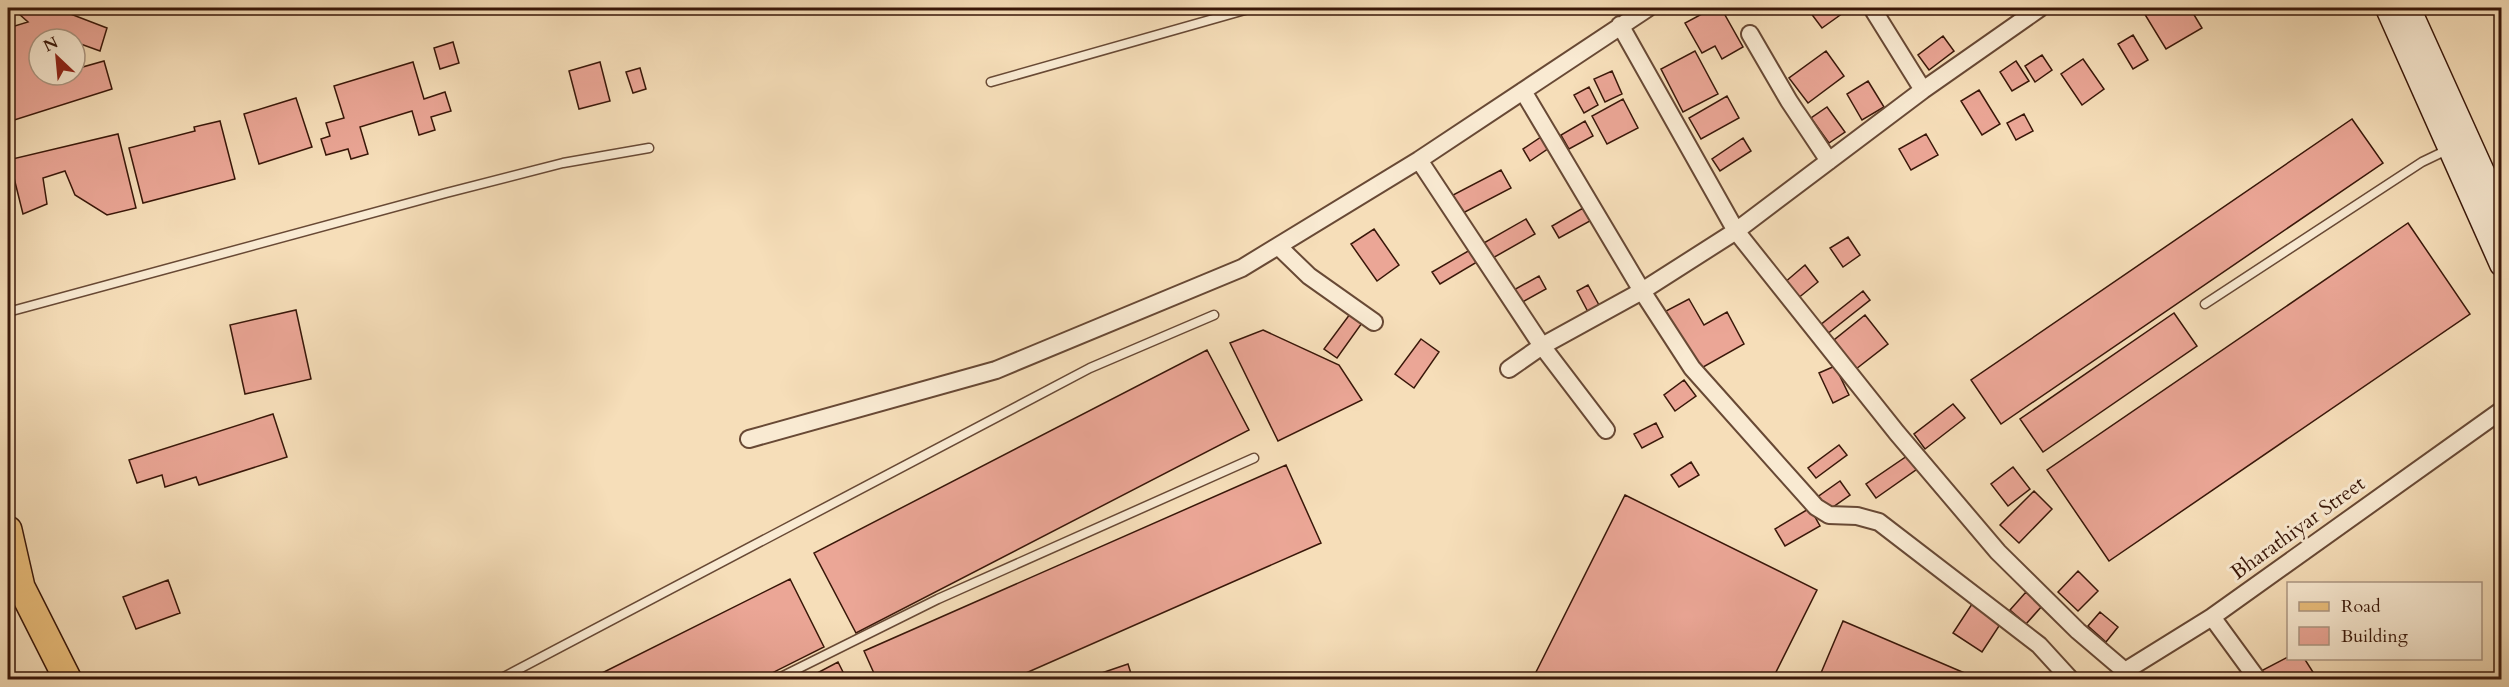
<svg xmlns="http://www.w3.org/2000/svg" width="2509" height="687" font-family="Cardo,serif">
  <rect width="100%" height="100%" fill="#f6deb9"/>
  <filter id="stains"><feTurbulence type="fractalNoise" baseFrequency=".00333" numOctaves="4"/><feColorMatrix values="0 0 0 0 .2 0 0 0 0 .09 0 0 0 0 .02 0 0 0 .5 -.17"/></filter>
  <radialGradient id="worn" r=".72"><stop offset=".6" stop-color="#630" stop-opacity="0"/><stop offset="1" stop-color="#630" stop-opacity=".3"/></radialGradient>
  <path fill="#eba696" stroke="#391709" stroke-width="1.5" d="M20,8H55L107,28L100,51L75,42V39H39V75H75V59L79,68L104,61L112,89L8,122V28L28,22L19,14Z
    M1713,8H1721L1743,47L1722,59L1715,46L1702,53L1685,23Z
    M1807,8H1850L1822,28Z
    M2141,8H2190L2202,28L2166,49Z
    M2133,35L2148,60L2133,69L2118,44Z
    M1943,36L1954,51L1929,70L1918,55Z
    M453,42L459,63L440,69L434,48Z
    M1695,51L1718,94L1683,112L1661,69Z
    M1826,51L1844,76L1808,103L1789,78Z
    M2042,55L2052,70L2035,82L2025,66Z
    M2083,59L2104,89L2082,105L2061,74Z
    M2016,61L2029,81L2012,91L2000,72Z
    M413,62L424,99L445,92L451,111L431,117L435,130L419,135L412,111L360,127L368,154L351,159L348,149L326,155L321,139L330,136L326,123L344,118L334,86Z
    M600,62L610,101L579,109L569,71Z
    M640,68L646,89L633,93L626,72Z
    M1612,71L1622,94L1605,102L1594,79Z
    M1868,81L1884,107L1862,120L1847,94Z
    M1589,87L1598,105L1584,113L1574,95Z
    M1979,90L2000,124L1982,135L1961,101Z
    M1727,96L1739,118L1701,139L1689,118Z
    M296,98L312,147L259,164L244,114Z
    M1623,99L1638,128L1607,144L1592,116Z
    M1827,107L1845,132L1829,143L1811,118Z
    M2024,114L2033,131L2016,140L2007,123Z
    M2352,119L2383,163L2001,424L1971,380Z
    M220,121L235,179L143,203L129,148L195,131L194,127Z
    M1585,121L1593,136L1569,149L1561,135Z
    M118,134L136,208L107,215L75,195L65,171L43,178L47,204L23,214L13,174L8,175V160Z
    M1926,134L1938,155L1911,170L1899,149Z
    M1544,135L1552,146L1530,161L1523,149Z
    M1743,138L1751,151L1720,171L1712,159Z
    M1501,170L1511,188L1463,213L1453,195Z
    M1583,208L1590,221L1559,238L1552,226Z
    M1526,219L1535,234L1491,259L1482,244Z
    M2408,223L2470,314L2109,561L2047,470Z
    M1374,229L1399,265L1377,281L1351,244Z
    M1848,237L1860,255L1843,267L1830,248Z
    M1470,250L1477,262L1440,284L1432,272Z
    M1805,265L1818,282L1797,299L1784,283Z
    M1539,276L1546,289L1519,304L1512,291Z
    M1588,285L1599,305L1588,312L1577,291Z
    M1863,291L1870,300L1826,335L1819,326Z
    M1689,299L1704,325L1727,312L1744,344L1698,370L1666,311Z
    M296,310L311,379L245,394L230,325Z
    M2174,313L2197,346L2043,452L2020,419Z
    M1350,314L1362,323L1337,358L1324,349Z
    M1865,315L1888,344L1856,369L1834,340Z
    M1263,330L1339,365L1362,400L1278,441L1230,343Z
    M1421,339L1439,352L1414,388L1395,374Z
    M1207,350L1249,430L856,633L814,553Z
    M1835,366L1849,395L1833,403L1819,373Z
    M1684,380L1696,396L1675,411L1664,395Z
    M1953,404L1965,418L1925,449L1914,434Z
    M273,414L287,457L199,485L196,477L165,487L162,475L137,483L129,460Z
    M1656,423L1663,437L1642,448L1634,434Z
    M1839,445L1847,455L1816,478L1808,468Z
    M1910,454L1920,467L1876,498L1866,484Z
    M1691,462L1699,475L1679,487L1671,475Z
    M1286,465L1321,543L1010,680H877L864,651Z
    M2013,467L2030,489L2008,506L1991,484Z
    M1840,481L1850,495L1826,512L1816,498Z
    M2034,491L2052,509L2019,543L2000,525Z
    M1625,495L1817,590L1772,680H1532Z
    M1810,508L1820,526L1785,546L1775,529Z
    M2078,571L2098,591L2078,611L2058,592Z
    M790,579L824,647L758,680H588Z
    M168,580L180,613L136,629L123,597Z
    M2026,592L2042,606L2026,624L2010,610Z
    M1972,604L2001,623L1982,652L1953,633Z
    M2100,612L2118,627L2106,642L2088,626Z
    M1843,621L1981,680H1818Z
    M2288,657L2304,658L2318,680H2266L2261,671Z
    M838,662L847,680H804Z
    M1128,664L1133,680H1081Z"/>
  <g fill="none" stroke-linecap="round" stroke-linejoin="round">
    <defs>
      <path id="lane" d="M991,82L1252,8
        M2205,304L2422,162L2447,150
        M8,312L446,193L563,163L649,148
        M498,680L1090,368L1214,315
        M775,680L938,599L1254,458"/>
      <path id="street" d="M1872,8L1923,90
        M1620,25L1736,231L1897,433L1998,552L2078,631L2125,671
        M1750,34L1789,101L1829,161
        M1523,91L1642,291L1692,368L1816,507L1829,515L1857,516L1879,522L2039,645L2071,680
        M1419,160L1542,346L1606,430
        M1278,246L1309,276L1374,322
        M1509,369L1542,346L1642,291L1736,231L1923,90L2040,8
        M749,439L996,370L1242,268L1419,160L1648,8
        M2212,617L2258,680
        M2121,680L2125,671L2212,617L2502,410"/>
      <path id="secondary" d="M2388,8L2502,264
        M2408,8L2502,216"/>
      <path id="primary" d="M8,530L21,587L68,680"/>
    </defs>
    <use href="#lane" stroke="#684935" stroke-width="11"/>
    <use href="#street" stroke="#684935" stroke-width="20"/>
    <use href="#secondary" stroke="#391709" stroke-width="27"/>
    <use href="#primary" stroke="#391709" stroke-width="30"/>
    <use href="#lane" stroke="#f9ead2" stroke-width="8"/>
    <use href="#street" stroke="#f9ead2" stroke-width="16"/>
    <use href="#secondary" stroke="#f9ead2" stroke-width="24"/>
    <use href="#primary" stroke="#ebbf7c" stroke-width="27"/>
  </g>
  <g text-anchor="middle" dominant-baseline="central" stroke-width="6" stroke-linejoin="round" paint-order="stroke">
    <g font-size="21" fill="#391709" stroke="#f9ead2">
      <text transform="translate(2298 528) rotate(-36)">Bharathiyar Street</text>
    </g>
  </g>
  <rect width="2509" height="687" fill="none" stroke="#f6deb9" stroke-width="30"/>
  <rect x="9" y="9" width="2491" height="669" fill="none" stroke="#391709" stroke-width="3"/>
  <rect x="15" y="15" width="2479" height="657" fill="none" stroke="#391709" stroke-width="1.5"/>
  <rect x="2287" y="582" width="195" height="78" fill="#f9ead2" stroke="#ac9682" stroke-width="1.5"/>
  <rect x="2299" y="602" width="30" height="9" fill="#ebbf7c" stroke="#ac9682" stroke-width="1.5"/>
  <text x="2341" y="612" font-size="18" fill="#391709">Road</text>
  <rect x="2299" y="627" width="30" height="18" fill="#eba696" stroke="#ac9682" stroke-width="1.5"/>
  <text x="2341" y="642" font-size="18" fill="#391709">Building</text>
  <g transform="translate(57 57) rotate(334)"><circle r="28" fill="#f9ead2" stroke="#ac9682" stroke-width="1.5"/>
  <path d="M0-4.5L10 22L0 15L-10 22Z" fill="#8f2418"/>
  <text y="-9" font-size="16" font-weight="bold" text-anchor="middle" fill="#391709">N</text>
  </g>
  <rect width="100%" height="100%" filter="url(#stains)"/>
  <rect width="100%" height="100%" fill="url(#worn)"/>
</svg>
